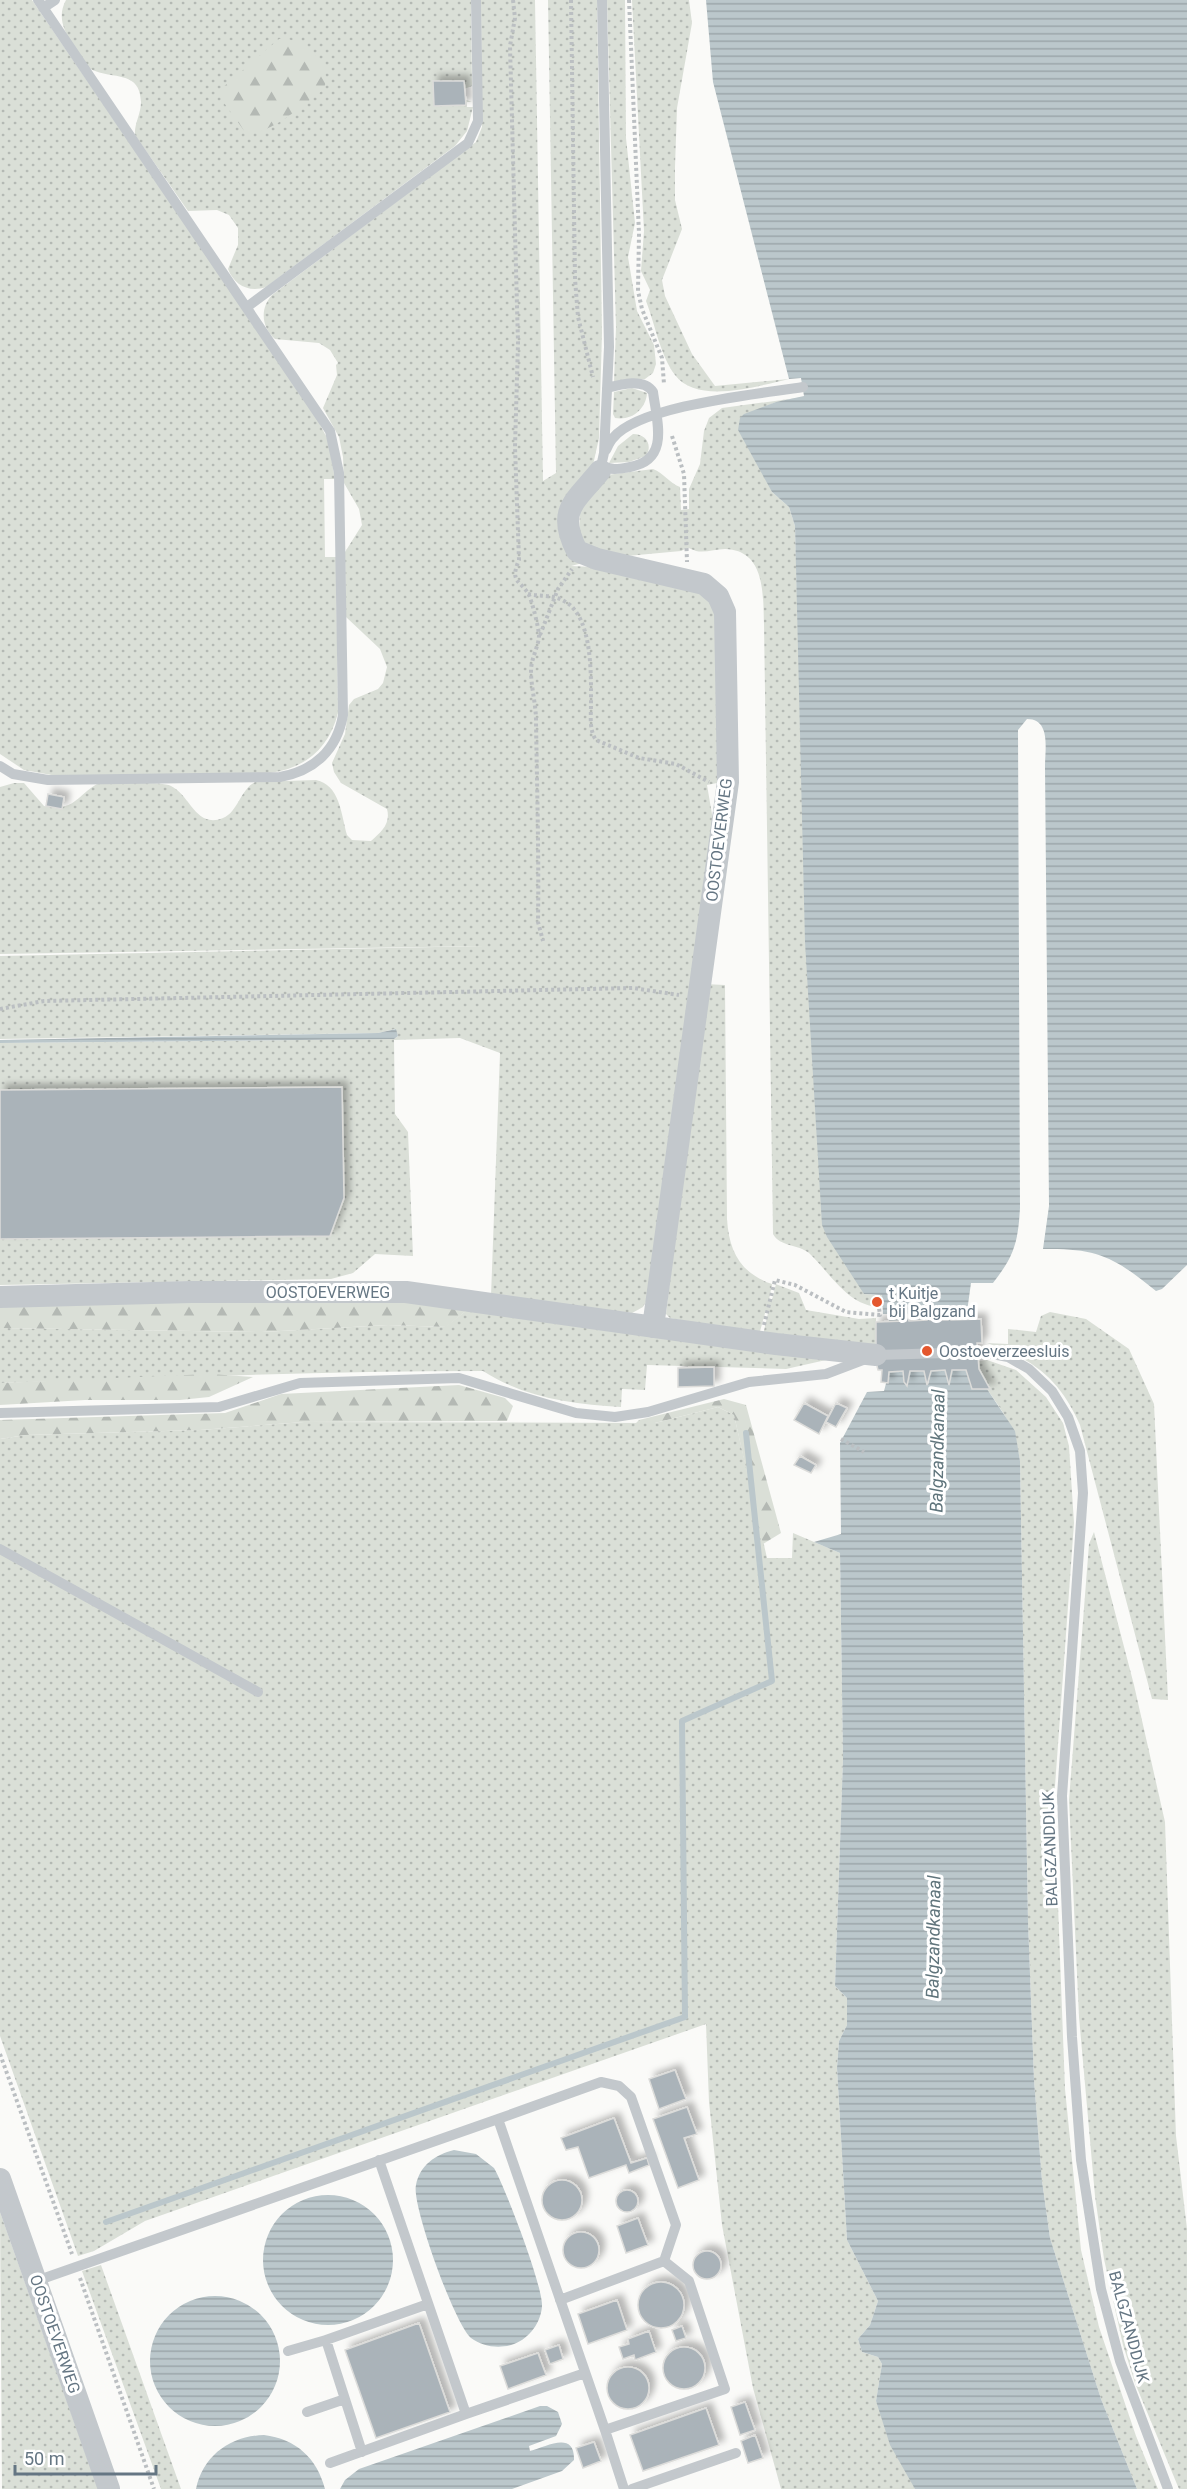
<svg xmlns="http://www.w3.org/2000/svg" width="1187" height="2489" font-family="Roboto,sans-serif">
  <defs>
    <pattern id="grass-dots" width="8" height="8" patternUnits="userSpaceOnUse" patternTransform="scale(1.5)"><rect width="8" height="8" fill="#dadfd7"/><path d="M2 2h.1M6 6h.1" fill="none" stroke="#b4b9b4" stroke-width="1.8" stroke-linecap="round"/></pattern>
    <pattern id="forest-firs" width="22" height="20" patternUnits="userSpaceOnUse" patternTransform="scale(1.5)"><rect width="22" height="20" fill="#dadfd7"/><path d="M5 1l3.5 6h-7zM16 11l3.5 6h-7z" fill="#b4b9b4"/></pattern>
    <pattern id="water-rules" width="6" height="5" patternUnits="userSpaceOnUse" patternTransform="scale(1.5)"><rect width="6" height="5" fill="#bbc7cb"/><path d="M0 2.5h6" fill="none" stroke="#9ca6aa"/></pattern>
    <filter id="shadow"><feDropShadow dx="5.5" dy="-5.5" stdDeviation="3" flood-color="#0004"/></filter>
  </defs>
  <rect width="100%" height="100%" fill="#fafaf8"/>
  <path fill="url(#grass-dots)" d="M0,0H32L314,413L328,440L335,479H324L325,557H336L338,713C329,748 306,768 270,773L57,776L24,770L0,754Z
    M66,0H471L472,86L464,89L463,81L433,82L434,106H464L466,105L464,99L472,102H467V107H473L467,131L455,146L266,287C249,293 234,285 228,269L238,245V228L229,215L217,210L188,211L135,135C134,124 141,114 141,102C140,68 110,81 89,68C76,47 52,25 66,0Z
    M481,0H535L543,481L556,473L548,0H597L602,333L599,438L593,465L567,503L586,562L571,566L593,567L695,588L717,608L722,782L707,785L714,826L649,1296L643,1307L632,1313L491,1296L500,1053L460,1038L394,1040L395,1114L408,1132L413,1256L375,1254L353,1273L331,1279L0,1285V1043L394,1039L398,1036L395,1029L378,1033L0,1039V956L484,946L0,954V787L14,783H24L44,806C75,811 73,799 97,784C112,784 160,781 171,786C190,795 196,829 223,818C238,812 240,790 255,782L316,780C340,785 341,814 347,835L352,840L371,841C381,832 391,824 387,809L341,783L334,772L332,763L345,734L349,705L354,699L378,689L383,683L387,667L380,649L346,617L345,552L362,525L359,509L344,483L343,457L339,437L323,408L337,375L336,365L338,363L330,350L319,343L275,339C261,327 260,308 272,295L476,142L482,127Z
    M607,0H625L626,138L635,223L628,257L637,311L654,345L656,364L653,373L645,379L614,382L616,327Z
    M632,0H689L692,23L677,108L675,167V200L682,229L662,280L665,296L692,354L715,386L789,379C758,386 697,405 675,375C660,355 655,324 646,301L650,290L641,271L644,231Z
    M632,388L647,393C646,409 632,421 615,418L613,414L614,392Z
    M804,397L776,402L740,418L772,492L789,507L795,526L801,728L864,1294L875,1295L876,1301H879L880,1295H882L883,1307C849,1308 832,1275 809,1253C798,1244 780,1247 773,1234L764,624C763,596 766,550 725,549C716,549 705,553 696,551C693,550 690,548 687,548L681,551L616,557L579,543L580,504L607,475L653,469C664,473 669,483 680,487L681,510L689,509V489L700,464L704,431L709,418L722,408Z
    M633,434C646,434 653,445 646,456L629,462L609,463L618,446Z
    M704,984L725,985L727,1219C729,1251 740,1273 772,1284L769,1300H772L776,1284L778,1285L799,1293L806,1310L859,1319L876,1318V1348L763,1335L768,1313H765L759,1335L670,1318L666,1314Z
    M467,1310L826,1360L786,1369L647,1365L645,1390L622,1389L621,1407C572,1404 525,1398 483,1371C322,1371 161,1378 0,1383V1328L262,1332L388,1325L445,1327Z
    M1050,1312L1086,1319L1129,1349L1154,1404L1168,1700L1152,1699L1080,1425C1060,1379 1033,1359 987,1343L1008,1344V1329L1036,1332L1041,1316Z
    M987,1360L1016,1370L1046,1397L1063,1423L1069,1446L1074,1523L1054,1800L1065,2089L1081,2250L1099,2327L1136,2436L1158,2489H1137L1101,2399L1050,2238L1042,2181L1034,2080L1028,1921L1020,1461C1014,1426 1007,1418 987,1389H972L969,1362Z
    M718,1407L734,1415L767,1558H792L793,1533L840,1553L843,1759L835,1986L847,1998V2025L839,2041L837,2068L847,2240L878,2301L870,2325L858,2339L862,2352L878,2357L882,2364L876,2401L915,2489H781L753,2388L722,2225L709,2102L706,2024L145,2221L94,2251L78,2256L0,2036V1439L26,1435L200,1430L304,1422L655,1423Z
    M1094,1532L1134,1685L1165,1822L1176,2136L1187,2229V2489H1179L1135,2383L1123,2345L1104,2259L1095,2196L1079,2017L1069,1800L1089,1544Z
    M0,2212L98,2489H2Z
    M101,2265L181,2489H161L82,2271Z"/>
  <path fill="url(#forest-firs)" d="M279,39C301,35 336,66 323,90C306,102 266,139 245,132L222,100V88Z
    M209,1299L412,1301L467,1310L446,1327L388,1325L262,1332L0,1328V1306Z
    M210,1374L253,1377L209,1397L180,1400H85L0,1405V1383Z
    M459,1385L505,1398L513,1406L507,1421L304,1422L200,1430L26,1435L0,1439V1420L225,1413L281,1394Z
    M724,1399L746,1405L781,1533L763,1544L734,1415L718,1407L655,1423H636L639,1420Z"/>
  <path fill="url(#water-rules)" d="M706,0H1187V1265L1162,1289L1156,1291C1114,1257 1098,1248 1043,1249L1049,1206L1045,767C1045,749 1051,719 1027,719L1018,730L1020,1208C1018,1243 1014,1256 993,1283H971L966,1319L951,1320L949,1313L948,1320H930L928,1313L927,1320L909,1321L907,1314L906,1321H889V1314H883L882,1295L864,1294L827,1237L822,1225L805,942L795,526L789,507L772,492L738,430L740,418L744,414L776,402L804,396L801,378L789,379L713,82Z
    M396,1029L398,1036L394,1039L0,1043V1040L378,1033Z
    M945,1370L949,1385L952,1370H966L972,1389H987L1015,1431L1020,1461L1028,1921L1034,2080L1042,2181L1050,2238L1101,2399L1137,2489H915L890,2445L876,2401L882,2364L878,2357L862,2352L858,2339L870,2325L878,2301L847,2240L837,2068L839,2041L847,2025V1998L835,1986L843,1759L840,1553L814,1542L841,1534L840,1443L867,1392L884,1391L889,1372L903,1371L904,1382L907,1386L910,1371H924L928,1385L931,1371Z
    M454,2150L476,2154L494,2168C505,2187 543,2286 542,2306C541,2322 530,2338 514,2344C500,2349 483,2347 471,2338C455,2325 411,2204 416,2185C420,2165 435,2155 454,2150Z
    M263 2260a65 65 0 1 1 130 0a65 65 0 1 1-130 0Z
    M150 2361a65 65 0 1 1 130 0a65 65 0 1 1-130 0Z
    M540,2406H547L558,2412L562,2424L556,2436L529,2446L530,2451C546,2447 575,2430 574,2460L562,2471L512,2489H340L345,2480L359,2469Z
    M264,2435C296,2439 317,2458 325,2489H196C203,2455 231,2436 264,2435Z"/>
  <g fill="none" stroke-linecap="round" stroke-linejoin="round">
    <path stroke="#bbc7cb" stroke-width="6" d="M106,2222L685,2017L682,1721L772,1681L746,1433"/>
  </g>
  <path fill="#aab3b9" stroke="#dcdcda" stroke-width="1.5" filter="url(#shadow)" d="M433,81H464L466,105L434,106Z
    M48,794L64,797L62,809L46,806Z
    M342,1087L344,1198L330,1236L0,1239V1090Z
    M928,1313L930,1320H948L949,1313L951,1320L981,1319L982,1343H977L979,1369L990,1389H972L966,1370H952L949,1385L945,1370L931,1371L927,1385L924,1371H910L907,1386L904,1382L903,1371L889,1372L888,1383L881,1382L882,1370H878L876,1362V1322L906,1321L907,1314L909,1321L927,1320Z
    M714,1367V1386L678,1387V1368Z
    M804,1403L828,1416L819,1434L794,1420Z
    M836,1403L847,1408L836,1427L826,1422Z
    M800,1456L816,1465L811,1473L794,1465Z
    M675,2070L686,2099L659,2109L649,2079Z
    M687,2107L697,2134L684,2138L699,2180L678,2188L653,2119Z
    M614,2118L631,2163L647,2158L649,2165L629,2173L626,2165L589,2178L578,2147L566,2150L561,2138Z
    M542 2200a20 20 0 1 1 40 0a20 20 0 1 1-40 0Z
    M616 2201a11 11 0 1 1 22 0a11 11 0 1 1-22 0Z
    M638,2218L648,2245L626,2253L617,2226Z
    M563 2250a18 18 0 1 1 36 0a18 18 0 1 1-36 0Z
    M693 2265a14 14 0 1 1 28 0a14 14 0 1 1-28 0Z
    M638 2305a23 23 0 1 1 46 0a23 23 0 1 1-46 0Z
    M617,2300L627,2330L588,2344L578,2314Z
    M419,2323L450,2412L376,2438L345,2350Z
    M682,2326L686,2338L676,2341L672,2330Z
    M649,2331L656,2352L635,2360L634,2355L623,2359L619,2347L629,2344L628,2339Z
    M559,2345L563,2359L550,2364L545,2350Z
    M663 2368a21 21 0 1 1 42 0a21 21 0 1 1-42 0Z
    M538,2353L546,2375L508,2389L500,2366Z
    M607 2388a21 21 0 1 1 42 0a21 21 0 1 1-42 0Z
    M745,2402L755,2430L740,2435L731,2407Z
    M706,2408L719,2445L643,2471L630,2435Z
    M755,2435L763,2458L748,2463L741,2441Z
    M594,2442L601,2461L583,2468L576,2448Z"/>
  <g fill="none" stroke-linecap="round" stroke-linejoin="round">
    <path stroke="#bbbfc2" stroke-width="4" stroke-dasharray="3 3" stroke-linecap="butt" d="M513,0L515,18L510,46L518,343L515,447L519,560C509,583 521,580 529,595C533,605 538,625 539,635C539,646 531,658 531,671C531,687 536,704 536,721C537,788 539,855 538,922L543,941
      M571,0L575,279L578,317L593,377
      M629,0L639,234L638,291L642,309L662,358L664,384
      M672,436L684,474L687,562
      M528,594C540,597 552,594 564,601C593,616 591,675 591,704C591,716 589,730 596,740L639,758L676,764L709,782
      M540,635L558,589L572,569
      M0,1009L44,1001L633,988L679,995
      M764,1325L775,1280L795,1285L846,1312L880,1315L878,1301
      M841,1439L864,1452
      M0,2054L72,2254
      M80,2278L154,2489"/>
    <path stroke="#c3c8cc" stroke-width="10" d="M43,8L55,0
      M247,307L468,143L478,121L476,0
      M606,450C608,446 610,441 613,438C640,405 760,394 803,387
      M602,465C611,471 619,469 630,467C670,460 657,422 653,392C644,378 621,384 607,388
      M600,471L604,453L609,347L602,0
      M0,766L13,774L48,780L280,777C314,771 337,750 343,715L339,473L330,431L38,0
      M0,1413L219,1407L300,1383L459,1378L576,1413L615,1417L648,1412L749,1382L826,1374L876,1355L982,1352L1008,1357L1029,1369L1052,1391L1068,1417L1080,1451L1083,1493L1062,1796L1072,2037L1081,2160L1101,2289L1120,2361L1168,2489
      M0,1549L258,1692
      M36,2281L498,2119
      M560,2300L664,2261L676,2225L631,2097L619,2086L601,2082L498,2119L605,2430L725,2389L689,2281L664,2261
      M288,2351L326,2340
      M307,2412L345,2399
      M466,2414L585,2373
      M605,2430L624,2489
      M362,2452L326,2340L428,2304
      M330,2463L466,2414L379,2160
      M632,2489L736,2453"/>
    <path stroke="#c3c8cc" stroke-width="22" d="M600,471C575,502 556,510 577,551L597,559L704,584L718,596L725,612L728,782L653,1327
      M0,1297L191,1292H406L776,1344L876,1355
      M0,2179L109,2489"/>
  </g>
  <g fill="#e4572e" stroke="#fff" stroke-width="2">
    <circle cx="877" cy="1302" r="6"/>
    <circle cx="927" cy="1351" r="6"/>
  </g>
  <g text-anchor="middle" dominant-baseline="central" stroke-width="6" stroke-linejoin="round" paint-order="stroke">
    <g font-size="16" fill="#657683" stroke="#fff">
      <text transform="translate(719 840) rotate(-83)">OOSTOEVERWEG</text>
      <text x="328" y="1292">OOSTOEVERWEG</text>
      <text transform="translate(1050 1849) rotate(-92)">BALGZANDDIJK</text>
      <text transform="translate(1129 2327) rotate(75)">BALGZANDDIJK</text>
      <text transform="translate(55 2334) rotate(71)">OOSTOEVERWEG</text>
    </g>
    <g font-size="16" fill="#657683" stroke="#fff" text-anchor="start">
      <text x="889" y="1293">t Kuitje<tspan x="889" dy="18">bij Balgzand</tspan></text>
      <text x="939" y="1351">Oostoeverzeesluis</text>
    </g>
    <g font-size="18" font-style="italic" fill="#60757c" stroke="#fff">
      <text transform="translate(937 1451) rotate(-89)">Balgzandkanaal</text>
      <text transform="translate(933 1937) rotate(-89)">Balgzandkanaal</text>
    </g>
  </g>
  <path d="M15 2465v9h141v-9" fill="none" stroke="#657683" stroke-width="3"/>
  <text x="24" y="2465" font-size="18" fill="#657683" stroke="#ffffff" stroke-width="4.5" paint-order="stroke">50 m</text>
</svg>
